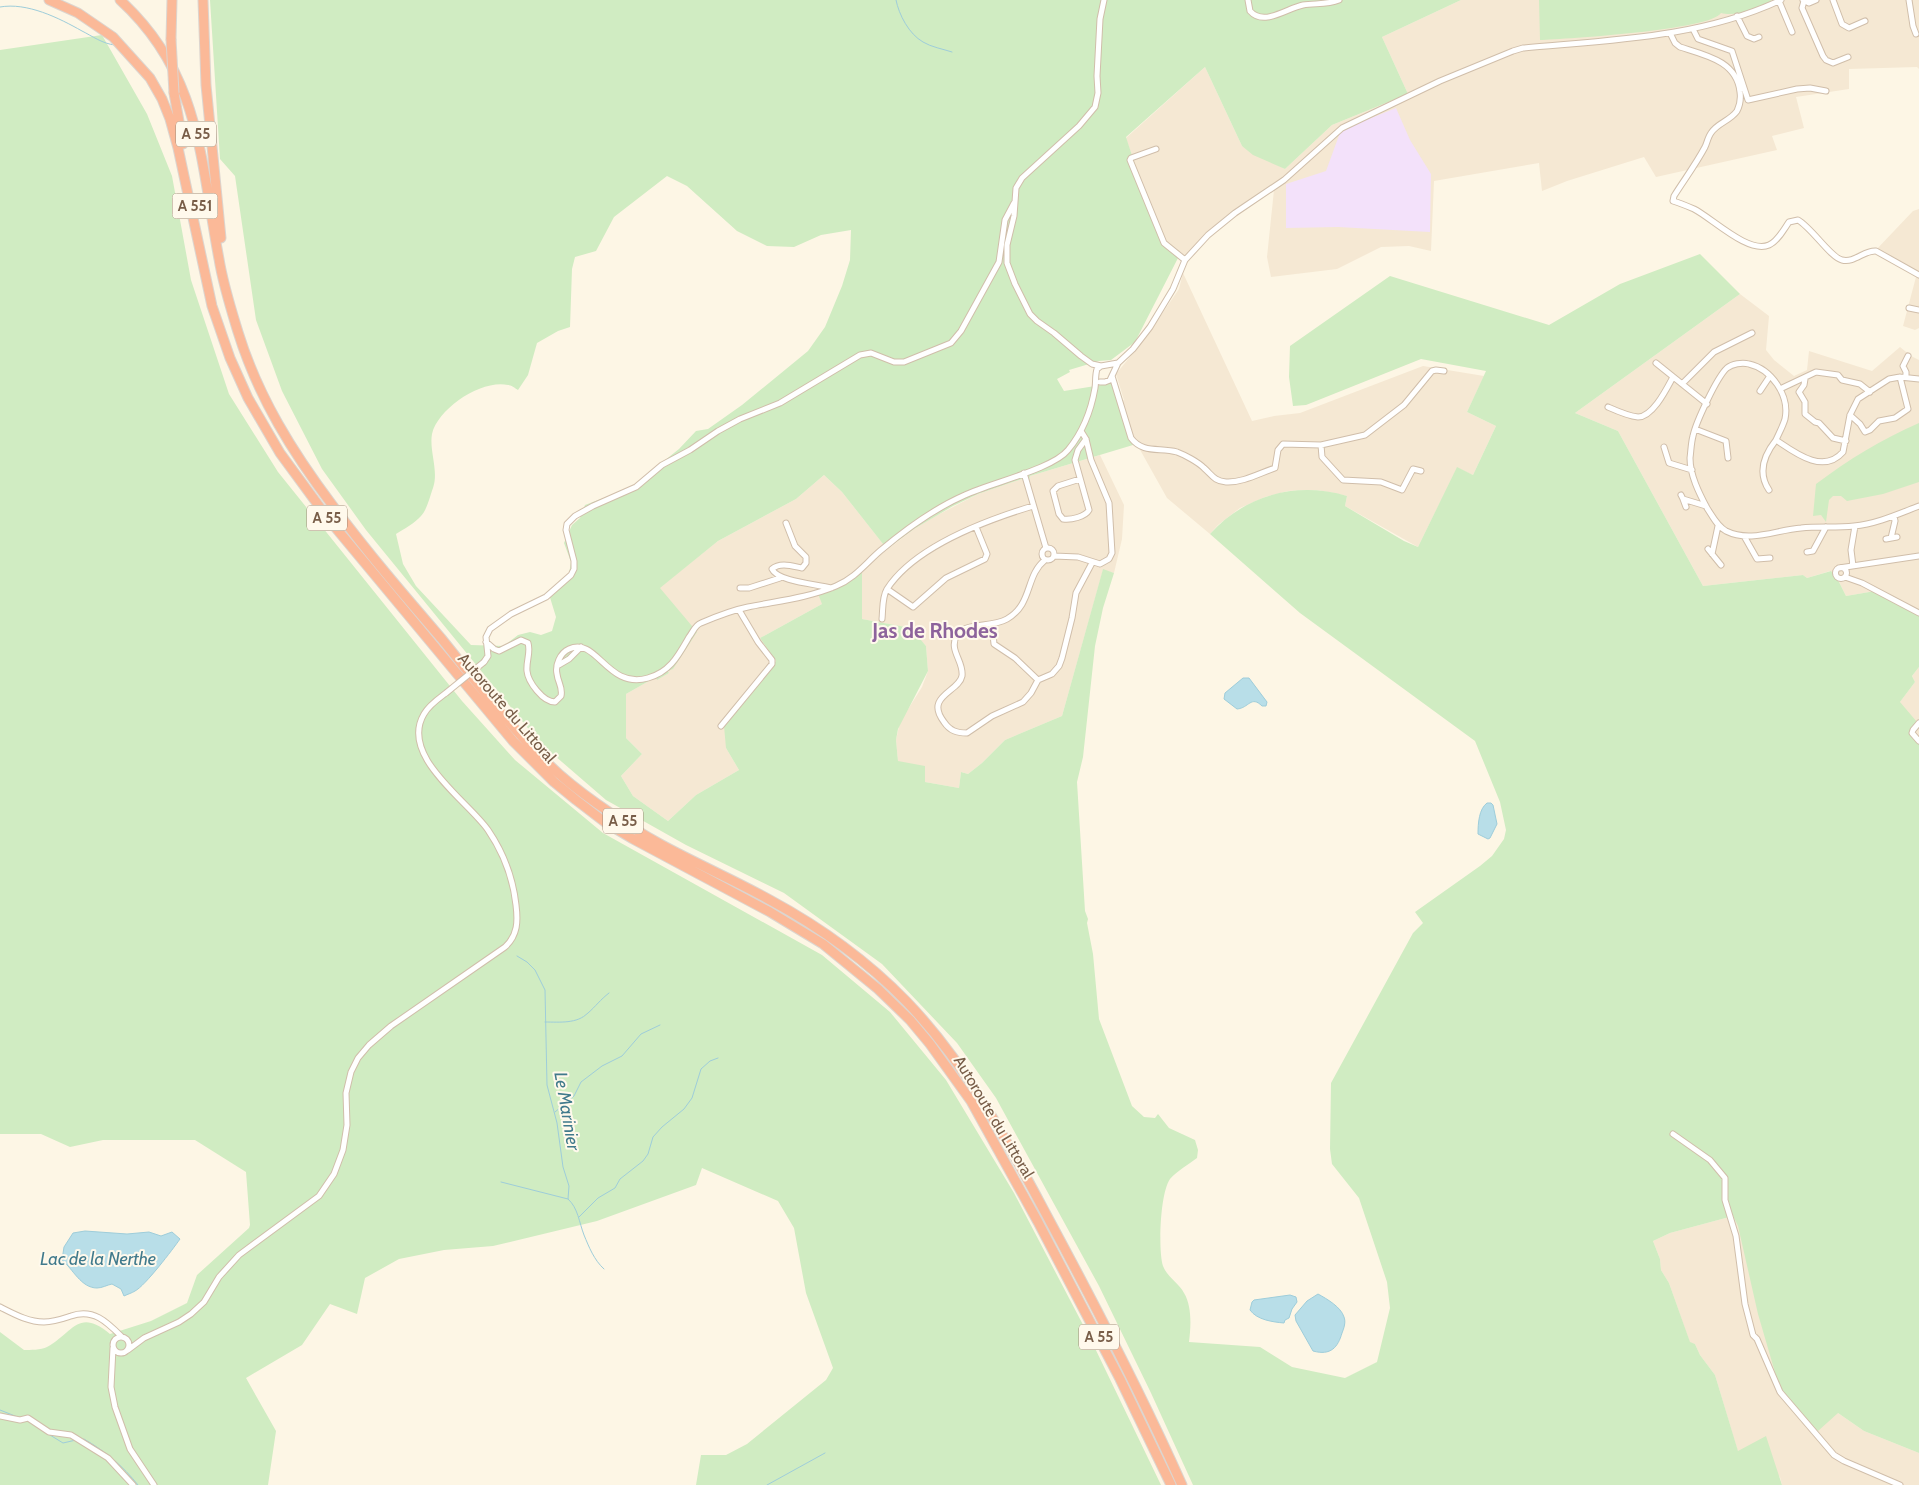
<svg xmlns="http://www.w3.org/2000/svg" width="1919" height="1485" font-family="Cabin,sans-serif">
  <rect width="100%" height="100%" fill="#fdf6e5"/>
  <path fill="#f5e8d3" d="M1461,0H1919V69L1917,67L1849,69V89L1796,97L1804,128L1772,136L1777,150L1656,177L1644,157L1567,181L1542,191L1539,163L1434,181L1431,251L1409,246L1381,247L1337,269L1271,277L1267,257L1274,190L1220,228L1201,245L1185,266L1168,246L1140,180L1126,138L1205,67L1242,146L1285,169L1332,125L1408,94L1382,37Z
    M1919,209V328L1915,330L1903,326L1916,277L1875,251L1913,211Z
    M1183,273L1252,421L1274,416L1300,413L1423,366L1484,376L1467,412L1496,426L1473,475L1457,468L1418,547L1345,506L1347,496L1334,493L1317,490H1303L1288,491L1265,497L1240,508L1218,525L1210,534L1167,498L1134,439L1122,401L1124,400L1116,374L1146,337L1179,289Z
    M1740,294L1769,316L1766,350L1774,360L1794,376L1807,370L1809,351L1872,371L1900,347L1911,356L1919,360V615L1911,612L1875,591L1846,596L1839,582L1830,571L1807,578L1803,575L1703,586L1618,431L1575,413Z
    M1100,455L1124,505L1122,539L1114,573L1103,570L1062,716L1005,740L982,763L968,774L961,772L959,788L925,782L898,761L896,740L900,722L922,687L928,671L926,646L910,628L862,619V572L874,560L914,529L932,518L978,494L1022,479L1025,482L1029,481L1030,476Z
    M824,475L842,492L884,545L822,604L760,638L776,661L737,708L726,748L739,770L696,795L668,821L633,796L621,776L642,754L626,738V694L656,677L658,679L669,673L659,588L718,541L796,499Z
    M1919,667V742L1910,732L1900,702L1915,682L1912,676Z
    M1733,1216L1838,1413L1864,1431L1919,1453V1485H1782L1780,1477L1738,1452L1715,1375L1700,1355L1695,1344L1690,1343L1669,1283L1661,1270L1660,1259L1653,1241L1670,1233Z"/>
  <path fill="#f3e1fa" d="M1396,108L1410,140L1431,174L1430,232L1338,227L1286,228V184L1326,171L1341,130Z"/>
  <path fill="#d0ecc2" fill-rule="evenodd" d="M210,0H1461L1382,37L1408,94L1332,125L1285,169L1253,155L1242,146L1205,67L1126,137L1140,180L1168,246L1178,258L1135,342L1111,360L1099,361L1069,370L1070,372L1057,379L1064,391L1114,383L1133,445L1030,476L1029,481L1025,482L1022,479L978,494L953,506L914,529L887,549L842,492L824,475L796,499L718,541L660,588L697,632L673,669L668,671L669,673L657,680L656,677L626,694V738L642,754L621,776L633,796L668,821L696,795L739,770L726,748L724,726L776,661L760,638L822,604L817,591L834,586L862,572V619L911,628L926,646L928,671L898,729L896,740L898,761L925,766V782L959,788L961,772L968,774L982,763L1005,740L1062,716L1103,569L1114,573L1103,608L1095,646L1083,757L1077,782L1085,911L1088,919L1087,923L1093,954L1099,1019L1132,1106L1144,1117L1155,1118L1158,1114L1169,1128L1195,1140L1198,1150L1197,1158C1189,1164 1177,1171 1170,1179C1160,1193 1158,1250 1163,1266C1167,1277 1179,1283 1184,1293C1192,1306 1191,1327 1189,1342L1260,1347L1292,1367L1345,1378L1377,1362L1390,1308L1387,1282L1359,1198L1332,1164L1330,1149L1331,1083L1413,933L1423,923L1415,912L1480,866L1492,856L1504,839L1506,830L1500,802L1475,741L1300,613L1210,534C1245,495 1297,481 1347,496L1345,506L1404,541L1418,547L1457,467L1473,475L1496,426L1467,412L1486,371L1421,359L1306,405L1293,406L1289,377L1290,346L1390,276L1549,325L1620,284L1700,254L1740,294L1575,413L1618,431L1703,586L1803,575L1807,578L1831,571L1839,582L1846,596L1875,591L1911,612L1919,615V667L1912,676L1915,682L1900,702L1917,722L1910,732L1919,742V1453L1864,1431L1838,1413L1818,1431L1791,1404L1779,1386L1758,1314L1738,1226L1733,1216L1670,1233L1653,1241L1660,1259L1661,1270L1669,1283L1690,1342L1695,1344L1700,1355L1715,1375L1738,1451L1766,1436L1782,1485H1193L1151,1393L1099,1286L996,1098L957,1043L882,964L784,893L686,845L606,800L540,743L366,530L322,469L282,391L256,320L235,176L220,159ZM667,176L687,186L737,231L767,246L794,247L821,235L851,230L850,260L842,286L825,327L808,351L742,405L708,429L696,431L679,449L630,488L585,505L580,518L572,525L564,543L571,562L569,574L548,591L556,617L552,631L541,635L530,632L518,635L504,646L471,645L416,586L403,564L396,534C404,529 415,523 421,516C427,510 430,496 433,488C439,471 429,451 432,434C438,408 482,379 508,385C511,385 515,388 518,390L528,375L537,343L558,331L570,327L572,269L575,257L596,251L614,217Z
    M1539,0H1772C1760,9 1735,17 1721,13C1711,30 1566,39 1540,40Z
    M102,35L147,114L172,176L191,280L229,394L278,472L462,701L515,760L603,833L822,955L890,1012L946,1080L1014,1193L1092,1342L1161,1485H696L701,1455H726L747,1444L826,1380L833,1368L806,1293L794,1228L778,1201L702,1168L696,1185L597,1221L493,1246L444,1250L399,1259L365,1278L357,1314L330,1304L302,1345L246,1378L276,1431L268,1485H0V1332L24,1350C30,1350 41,1350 47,1347C73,1333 78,1307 110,1334L151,1321L187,1303L197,1275L249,1228L250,1225L246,1172L195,1140H103L70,1147L41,1134H0V50Z
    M1919,423V482L1883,494L1847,501L1841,496H1833L1829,500L1826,522L1821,515L1813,516L1816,484C1848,460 1882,439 1919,423Z"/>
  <path fill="#b8dee8" stroke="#9ecdda" d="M1243,678H1249L1267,702L1266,706H1262C1251,695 1249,708 1237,709L1224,699L1225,693Z
    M1487,803H1491L1493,805L1497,824L1490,838L1488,839L1478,834C1478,823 1479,809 1487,803Z
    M85,1231L127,1234L149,1232L161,1236L172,1232L180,1239C173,1249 145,1286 135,1291C132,1293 128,1294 124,1296L121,1289L112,1284C107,1285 102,1288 97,1288C81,1288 73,1269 62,1260L64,1247L73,1233Z
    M1318,1294C1327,1299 1341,1307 1344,1317C1346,1322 1344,1328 1342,1333C1338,1347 1331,1356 1313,1351L1296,1321L1295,1315L1307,1301Z
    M1290,1295L1296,1297L1297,1302L1292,1309L1289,1318L1285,1320L1284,1323C1273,1322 1257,1320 1250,1310L1252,1302L1254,1300Z"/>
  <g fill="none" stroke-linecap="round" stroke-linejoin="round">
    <path stroke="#9ecdda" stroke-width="1" d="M896,0C899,15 909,34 923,42C931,47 943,49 952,52
      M0,7C27,2 59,18 82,31C92,36 103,44 115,45
      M517,956L527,962L535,970L545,990L547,1085L557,1123L563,1167L569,1186L568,1199C578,1208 579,1222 584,1235C589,1247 594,1260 604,1269
      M545,1022C560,1022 577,1024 588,1013C596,1006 600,1000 609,993
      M555,1112L574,1096L581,1082L602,1066L622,1056L641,1034L660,1025
      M501,1182L568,1199
      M579,1217L598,1198L615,1188L620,1179L643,1161L648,1154L653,1137L662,1127L684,1109L692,1098L701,1069L710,1061L718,1058
      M0,1410L20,1418
      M50,1435L63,1443L76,1440
      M84,1439C105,1451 123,1466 138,1485
      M767,1485L825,1453"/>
    <defs>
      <path id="street" d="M1248,0L1250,11C1264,27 1287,8 1303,5C1315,3 1327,5 1339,0
        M1803,0L1809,3L1816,0
        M1833,0L1842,24L1849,28L1865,21
        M1909,0L1913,26L1916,34
        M1779,1L1792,32
        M1804,1L1802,8L1823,56L1826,60L1833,63L1848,57
        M1737,16L1747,36L1754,39L1759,37
        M1693,29L1698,39L1732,51L1748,100L1797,89L1810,88L1826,91
        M1670,33L1675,43L1680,47C1705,55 1737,61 1740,92C1741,99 1740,105 1737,111C1730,121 1717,123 1711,133C1708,137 1707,143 1705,147C1696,164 1684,180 1674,196L1673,201C1680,203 1687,206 1694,209C1712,218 1748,254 1769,245C1778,241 1784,229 1789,222L1798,220C1812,228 1831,258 1842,260C1855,263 1864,250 1876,251L1919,275
        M1156,149L1131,158L1130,160L1164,243L1185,260
        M1909,308L1919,310
        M1656,363L1707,404
        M1101,366L1092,364L1081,356L1054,333L1037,321L1030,314L1015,284L1007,263V245L1014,216L1016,188L1022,178L1079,126L1095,107L1098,93L1097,76L1100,19L1104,0
        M1112,376L1131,438C1143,454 1160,447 1177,452C1185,455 1198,462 1204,468C1212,475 1214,481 1226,482C1242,483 1260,473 1275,468L1278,450L1283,444L1321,445L1365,435L1404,405L1432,371L1436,370L1444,371
        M1906,377V372L1903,366L1908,356
        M1805,379L1804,385L1799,392L1805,402V414L1815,422L1819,423L1833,438L1846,441
        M1919,379L1900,377L1889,379L1858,399L1850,415L1843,452C1823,475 1794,452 1776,440C1779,433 1783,426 1785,419C1790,395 1771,369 1749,364C1742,362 1732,364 1727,368C1717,377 1696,422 1693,436C1691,443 1691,451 1690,458C1690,475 1699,493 1707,508C1713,517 1717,526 1726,531C1750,543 1776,530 1801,528C1818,526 1836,528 1854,526C1876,524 1898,514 1919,506
        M1100,382H1105L1110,380L1118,363L1133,349L1150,327L1173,289L1185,260L1208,235L1235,213L1284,180L1342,128L1440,81L1513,51L1523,48C1610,40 1700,38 1781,0
        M1682,384L1714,352L1752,333
        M1780,389L1816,372L1838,375L1842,380L1860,384L1870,392
        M1760,391L1770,376
        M1608,407C1617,411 1628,416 1638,417C1653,417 1667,388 1673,377
        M1850,415L1860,424L1865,432L1870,430L1879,421L1895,418L1908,409L1900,377
        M1695,429L1726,441L1728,458
        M1321,445L1322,457L1343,480L1381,482L1402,490L1413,469L1421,471
        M1664,447L1669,463L1692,470
        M1024,473L1046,548
        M1080,479L1058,486L1053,491L1059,514L1063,519C1071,520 1085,517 1089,510L1075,460L1078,450L1086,439
        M1769,490C1757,472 1764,455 1776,440
        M1681,495L1683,499L1706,506
        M1683,499L1686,507
        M786,523L795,546L806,557V563L802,568C792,566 780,562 772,569C778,582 817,584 831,588
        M1744,536L1757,559L1770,558
        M1891,538L1895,521L1894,516
        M1886,539L1897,537
        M1042 554a6 6 0 1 1 12 0a6 6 0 1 1-12 0Z
        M1708,549L1721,565
        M1807,552L1813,551L1826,527
        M1712,554L1718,526
        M1054,556L1078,557L1100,564L1109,559L1112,553L1109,503L1091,460L1086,439L1081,431
        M1045,560C1025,576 1033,604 1007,619C991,628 965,622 957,635C948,650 964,661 962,676C959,692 924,696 944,722C950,731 957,733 967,733L992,716L1023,702L1031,693L1038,680L1052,674L1059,666L1062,658L1072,618L1076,593L1092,563
        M1853,566L1851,550L1855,526
        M1835.5 573a5.5 5.5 0 1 1 11 0a5.5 5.5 0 1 1-11 0Z
        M1839,568L1919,556
        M1845,577L1862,583L1919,613
        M740,588H749L780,578
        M887,589L913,607L946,578L985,559L987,554L976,527
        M882,619C883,609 882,597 887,589C915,546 987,520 1033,506
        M992,625L994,644L1015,658L1038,680
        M486,642L494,649L499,651L521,640L528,643C531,652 526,661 527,671C528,682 543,702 555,702L561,696C563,687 558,683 557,674C555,665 560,653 569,649C597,636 607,690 648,678C670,672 678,656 689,637C693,632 695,625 701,623C715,617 733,610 748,607C777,601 808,598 836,586C855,578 865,564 880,551C906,529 933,509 965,495C990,483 1053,469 1068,450C1083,432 1091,411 1095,388C1096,382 1095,375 1097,369L1101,366L1118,363
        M484,662L488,656L486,637L490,629L511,614L546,597L571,575L574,569V561L566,530L567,524L575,516L593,506L636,487L662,465L690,450L718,431L740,419L780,403L860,355L871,353L894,362H904L951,343L961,331L999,262L1005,220L1014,203
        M557,666L569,659L581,647
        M1919,723L1913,730L1912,733L1919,741
        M721,726L772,664V660L758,642L739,610
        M1673,1134L1710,1160L1725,1178V1200L1736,1236L1745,1304L1753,1335L1757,1339L1780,1392L1834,1455L1844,1461L1900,1485
        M0,1307C14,1314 28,1322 44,1322C54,1322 62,1319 71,1316C93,1308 107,1322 121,1336
        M113 1345a8 8 0 1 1 16 0a8 8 0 1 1-16 0Z
        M113,1348L111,1387L115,1407L130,1449L154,1485
        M128,1350L144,1338L179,1322L191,1314L204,1302L219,1277L239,1255L319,1196L334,1174L343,1150L347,1125L346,1093L351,1072L358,1058L369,1045L391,1026L505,947C518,935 518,921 516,905C513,878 503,852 488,830C468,801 399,756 424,714C429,705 438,699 446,693
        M0,1416L20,1420L28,1418L49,1432L71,1435L108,1458L133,1485"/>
      <path id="highway" d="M49,0L78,13L113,37L150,78L162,99L170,119L178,148L212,306L230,358L248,398L280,453L330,521L513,741L554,782L576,800L606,823L633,839L770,912L823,944L878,989L910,1020L930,1044L971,1101L1038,1222L1120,1379L1171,1485
        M120,0C201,74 200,160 219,259C223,284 231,309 238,332C258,397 293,453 333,506C367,552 404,595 441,638C479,685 515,734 559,774C575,788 594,802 612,814C660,849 718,871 770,900C820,927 867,961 906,1001C966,1063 1006,1139 1046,1214C1094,1303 1141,1393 1182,1485
        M203,0L206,85L221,238
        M171,39L172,0
        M174,93L183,144"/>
    </defs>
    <use href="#street" stroke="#d0beaa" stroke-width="7"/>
    <use href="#highway" stroke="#dcd5cf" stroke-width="11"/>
    <use href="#street" stroke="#fff" stroke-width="5"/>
    <use href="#highway" stroke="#fbb998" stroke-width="9"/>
    <defs>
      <path id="street-bridge" d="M446,693L484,662"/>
      <path id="highway-bridge" d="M171,39L174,93"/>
    </defs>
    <use href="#street-bridge" stroke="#d0beaa" stroke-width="7" stroke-linecap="butt"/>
    <use href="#highway-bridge" stroke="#dcd5cf" stroke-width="11" stroke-linecap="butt"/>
    <use href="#street-bridge" stroke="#fff" stroke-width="5"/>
    <use href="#highway-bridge" stroke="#fbb998" stroke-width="9"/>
  </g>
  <g text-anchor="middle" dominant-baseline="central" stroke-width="4" stroke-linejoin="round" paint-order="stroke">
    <g fill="#fff9ec" stroke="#a08c79" stroke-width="1">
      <rect x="176" y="121.5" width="40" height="25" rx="4"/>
      <rect x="172.5" y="193.5" width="45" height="25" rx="4"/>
      <rect x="307" y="505.5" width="40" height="25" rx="4"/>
      <rect x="603" y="808.5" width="40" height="25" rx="4"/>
      <rect x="1079" y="1324.5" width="40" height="25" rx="4"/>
    </g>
    <g font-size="15" font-weight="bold" fill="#785d48">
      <text x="196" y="134">A 55</text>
      <text x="195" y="206">A 551</text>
      <text x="327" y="518">A 55</text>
      <text x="623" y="821">A 55</text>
      <text x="1099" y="1337">A 55</text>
    </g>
    <g font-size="16" fill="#785d48" stroke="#fff9ec">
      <text transform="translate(507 708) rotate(49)">Autoroute du Littoral</text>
      <text transform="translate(994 1117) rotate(59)">Autoroute du Littoral</text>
    </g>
    <g font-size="18" font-style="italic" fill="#417a8c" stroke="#fff9ec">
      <text transform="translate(567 1111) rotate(80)">Le Marinier</text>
      <text x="98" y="1259">Lac de la Nerthe</text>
    </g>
    <g font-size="21" font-weight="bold" fill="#8d639c" stroke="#fff9ec">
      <text x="935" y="630">Jas de Rhodes</text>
    </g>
  </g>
</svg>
